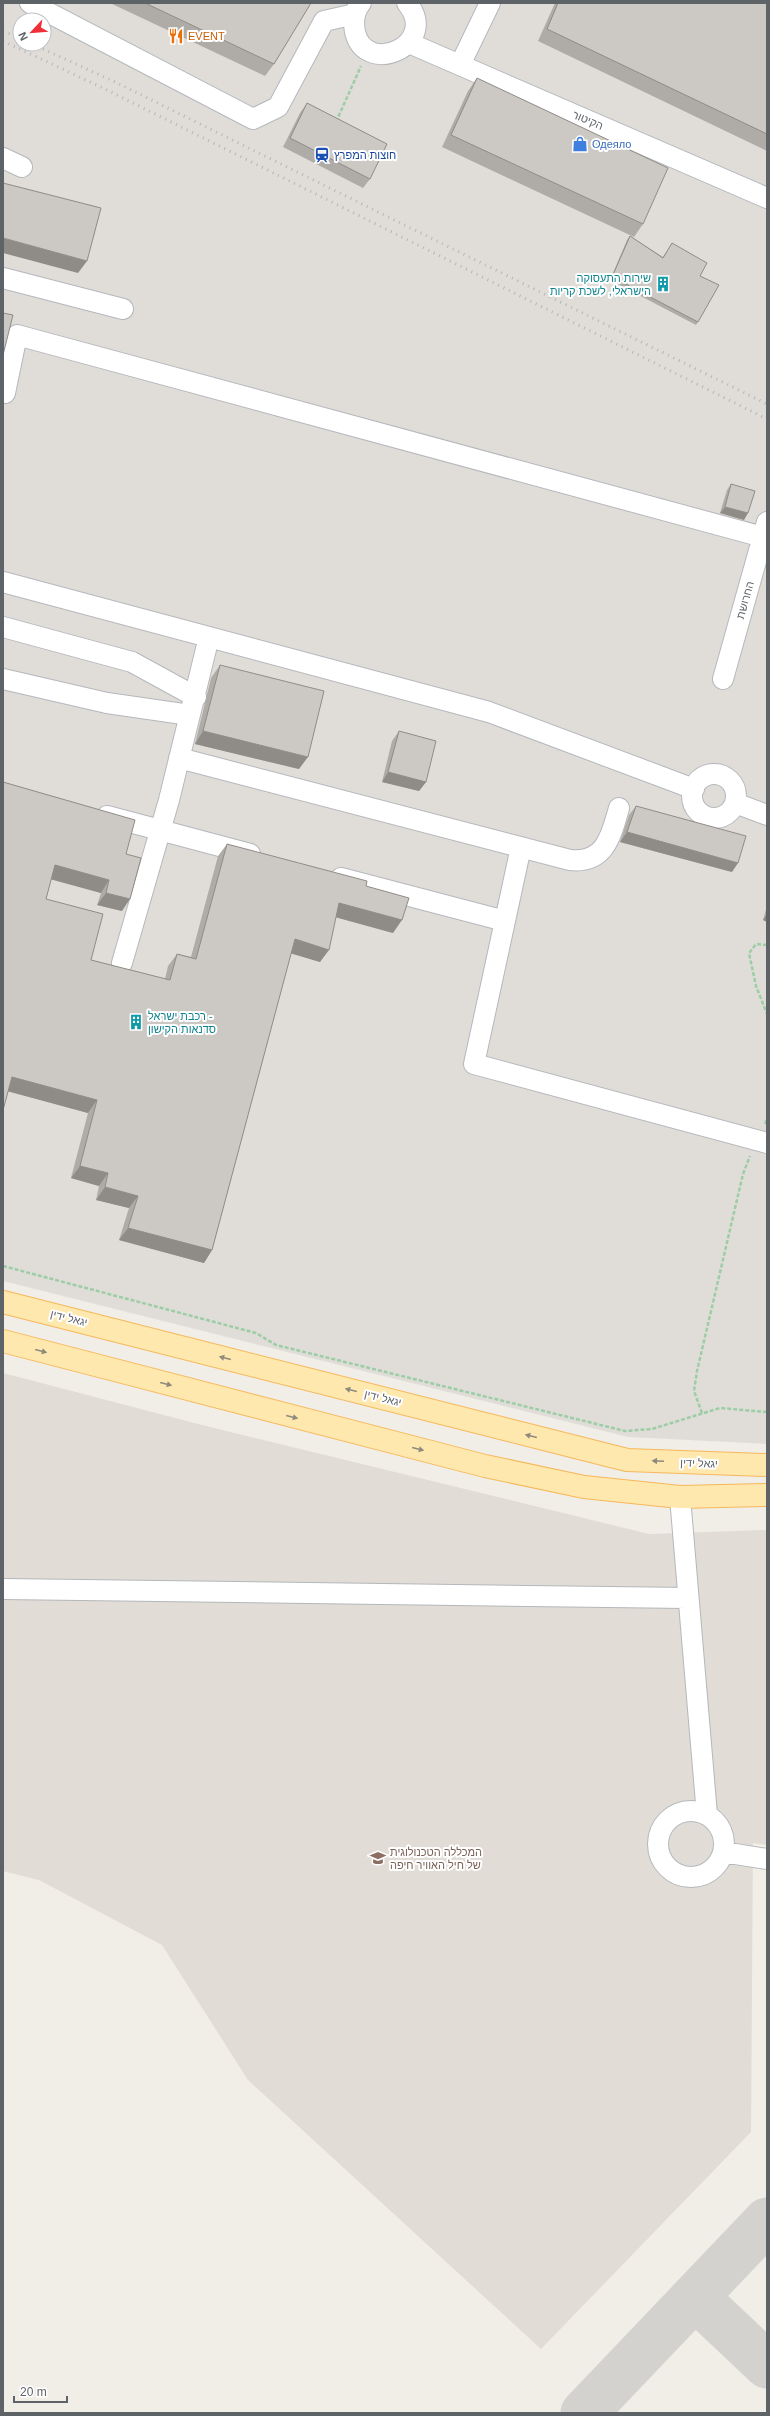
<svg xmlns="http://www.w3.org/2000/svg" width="770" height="2416" font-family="Arial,'Noto Sans Hebrew',sans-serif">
  <rect width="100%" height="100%" fill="#f1ede7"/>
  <path fill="#e0ddd9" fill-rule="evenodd" d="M3,3H767V1444L628,1437L3,1281ZM20,20H44V44H20Z"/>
  <path fill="#e1dcd5" d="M3,1373L202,1425L649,1534L767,1530V1845L753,1843L751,2132L541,2349L248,2080L162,1945L39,1880L3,1871Z"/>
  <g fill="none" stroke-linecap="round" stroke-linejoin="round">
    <path stroke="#d3d2cf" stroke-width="47" d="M695,2297L767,2365
      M584,2413L767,2221"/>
    <defs>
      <path id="minor" d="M30,3L253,119L278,107L324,21L355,14
        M361,3C354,11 353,21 355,32C366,78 441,44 407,3
        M409,43L767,198
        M460,65L490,3
        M3,158L22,167
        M3,278L123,309
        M3,392L5,393L17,335L763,537
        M3,582L489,712L694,789
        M3,627L132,662L196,697
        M3,679L107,703L190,715
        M723,679L767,522
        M179,758L570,860C605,864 611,836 619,808
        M692 796a22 22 0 1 1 44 0a22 22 0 1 1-44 0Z
        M735,803L767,815
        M107,816L250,854
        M521,847L474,1064L767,1143
        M341,878L505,921
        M122,963L169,800L209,637
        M680,1497L707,1815
        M3,1589L688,1598
        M658 1844a33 33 0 1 1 66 0a33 33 0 1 1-66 0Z
        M723,1852L767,1859"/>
      <path id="major" d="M3,1302L627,1460L767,1465
        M3,1341L485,1466L584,1487L680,1497L767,1495"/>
    </defs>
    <use href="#minor" stroke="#b4b8bc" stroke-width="22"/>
    <use href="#major" stroke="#f6b85b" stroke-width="24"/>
    <path stroke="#9dcda5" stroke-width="2.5" stroke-dasharray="4 2" stroke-linecap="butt" d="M336,122L361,66
      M767,945L756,944L749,953L756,986L767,1014
      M765,1124L767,1119
      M3,1266L256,1333L276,1345L625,1431L652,1429L720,1408L767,1412
      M702,1413L694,1391L697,1371L743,1174L750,1156"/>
    <use href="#minor" stroke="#fff" stroke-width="20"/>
    <use href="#major" stroke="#ffe8ae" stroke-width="22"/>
    <path stroke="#b5b6b7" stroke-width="3" stroke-dasharray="1 5" stroke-linecap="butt" d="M3,31L20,38
      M3,41L107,90L767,419
      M32,44L111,80L767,404"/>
  </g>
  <path fill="#afaca8" d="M110,3H311L274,64L265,76Z
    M555,3H767V151L538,41Z
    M477,78L643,224L634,237L442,147L468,91Z
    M307,103L370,179L363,188L283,147L300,113Z
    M630,236L663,257L672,243L700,276L698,322L696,325L610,280L627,240Z
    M731,484L744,520L720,513L727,490Z
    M220,665L299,769L195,744L211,678Z
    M399,731L426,782L419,791L382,782L392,741Z
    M3,782L126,854L122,911L97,905L101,893L51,879L46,899L91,960L165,979L168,966L177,954L191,957L218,856L227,844L366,886L393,933L336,917L320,962L291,953L212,1250L204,1263L119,1240L129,1208L96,1200L99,1186L71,1178L88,1113L8,1091Z
    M636,806L732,872L620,842L629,815Z
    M767,906V922L763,920Z"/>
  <path fill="#8f8c88" d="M3,238L87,261L78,273L3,253Z
    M725,507L748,513L744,520L720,513Z
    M203,731L308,757L299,769L195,744Z
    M388,772L426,782L419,791L382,782Z
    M627,832L738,863L732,872L620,842Z
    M55,865L109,880L101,893L46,878Z
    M106,893L130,899L122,911L97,905Z
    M339,903L402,920L393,933L331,916Z
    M767,914V922L763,920Z
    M295,939L329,950L320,962L286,952Z
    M12,1077L97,1100L88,1113L3,1090Z
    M80,1166L108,1173L99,1186L71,1178Z
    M105,1187L138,1196L129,1208L96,1200Z
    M128,1228L212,1250L204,1263L119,1240Z"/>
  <path fill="#ccc8c3" stroke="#8f8c88" d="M145,3H311L274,64Z
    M558,3H767V134L547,29Z
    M477,78L668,168L643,224L451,135Z
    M307,103L387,144L370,179L290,138Z
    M3,183L101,208L87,261L3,238Z
    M630,236L663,258L672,243L707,263L700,276L719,285L698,322L612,277Z
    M3,313L13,315L3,355Z
    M731,484L755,491L748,513L725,507Z
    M220,665L324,691L308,757L203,731Z
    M399,731L436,741L426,782L388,772Z
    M3,782L135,820L126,854L141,858L130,899L106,893L109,880L55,865L46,899L103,914L91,960L170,980L177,954L196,959L227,844L367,881L366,886L409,898L402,920L339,903L329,950L295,939L212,1250L128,1228L138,1196L105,1187L108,1173L80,1166L97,1100L12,1077L3,1110Z
    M636,806L746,836L738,863L627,832Z"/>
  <defs><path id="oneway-solid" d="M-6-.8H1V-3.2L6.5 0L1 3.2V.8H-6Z"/></defs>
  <g fill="#8e8b7d">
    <use href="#oneway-solid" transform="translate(41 1351) rotate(15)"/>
    <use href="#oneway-solid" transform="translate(225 1358) rotate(-166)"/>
    <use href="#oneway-solid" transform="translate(166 1384) rotate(14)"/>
    <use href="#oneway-solid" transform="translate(351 1390) rotate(-166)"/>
    <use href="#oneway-solid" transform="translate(292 1417) rotate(14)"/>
    <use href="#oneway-solid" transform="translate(531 1436) rotate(-166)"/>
    <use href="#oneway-solid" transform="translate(418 1449) rotate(14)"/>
    <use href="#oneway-solid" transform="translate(658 1461) rotate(-178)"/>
  </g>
  <defs>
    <symbol id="restaurant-bare" viewBox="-9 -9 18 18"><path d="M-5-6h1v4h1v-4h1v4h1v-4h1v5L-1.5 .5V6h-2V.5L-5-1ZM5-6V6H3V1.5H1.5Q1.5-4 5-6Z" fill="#e8710a" stroke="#fff" stroke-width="2.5" paint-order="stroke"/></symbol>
    <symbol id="shop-bare" viewBox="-9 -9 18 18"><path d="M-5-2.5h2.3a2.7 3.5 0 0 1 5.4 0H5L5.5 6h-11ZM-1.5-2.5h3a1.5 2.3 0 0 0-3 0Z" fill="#3f7fe0" stroke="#fff" stroke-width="2.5" paint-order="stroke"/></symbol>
    <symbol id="station-bare" viewBox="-9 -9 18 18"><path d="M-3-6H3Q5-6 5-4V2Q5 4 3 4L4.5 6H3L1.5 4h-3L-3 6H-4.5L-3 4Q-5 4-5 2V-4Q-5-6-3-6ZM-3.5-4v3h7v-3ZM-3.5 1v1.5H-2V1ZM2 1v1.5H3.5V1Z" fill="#1a4fb4" stroke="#fff" stroke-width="2.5" paint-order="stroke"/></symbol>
    <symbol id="building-bare" viewBox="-9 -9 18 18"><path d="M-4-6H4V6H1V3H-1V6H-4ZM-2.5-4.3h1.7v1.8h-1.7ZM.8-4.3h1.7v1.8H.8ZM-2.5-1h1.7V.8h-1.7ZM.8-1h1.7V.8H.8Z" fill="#0f9aa8" stroke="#fff" stroke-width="2.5" paint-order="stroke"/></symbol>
    <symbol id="university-bare" viewBox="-9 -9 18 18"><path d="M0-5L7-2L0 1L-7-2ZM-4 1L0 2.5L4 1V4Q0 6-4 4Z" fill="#8d6e63" stroke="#fff" stroke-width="2.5" paint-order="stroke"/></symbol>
  </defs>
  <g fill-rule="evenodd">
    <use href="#restaurant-bare" x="165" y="25" width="22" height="22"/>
    <use href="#shop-bare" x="569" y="133" width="22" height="22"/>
    <use href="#station-bare" x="311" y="144" width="22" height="22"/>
    <use href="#building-bare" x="652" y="273" width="22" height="22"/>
    <use href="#building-bare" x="125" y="1011" width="22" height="22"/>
    <use href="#university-bare" x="367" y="1847" width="22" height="22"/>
  </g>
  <g text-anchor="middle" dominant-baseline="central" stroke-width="4" stroke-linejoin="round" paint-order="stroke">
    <g font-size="11" fill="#c56008" stroke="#fff" text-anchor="start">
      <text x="188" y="36">EVENT</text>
    </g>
    <g font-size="11" fill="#5e6368" stroke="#fff">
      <text transform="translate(588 120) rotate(23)">הקיטור</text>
      <text transform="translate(745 600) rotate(-74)">החרושת</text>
      <text transform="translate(69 1318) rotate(14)">יגאל ידין</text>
      <text transform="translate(383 1398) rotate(14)">יגאל ידין</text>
      <text transform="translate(699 1463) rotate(2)">יגאל ידין</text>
    </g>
    <g font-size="11" fill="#366cbe" stroke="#fff" text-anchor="start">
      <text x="592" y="144">Одеяло</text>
    </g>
    <g font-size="11" fill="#164399" stroke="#fff" text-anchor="start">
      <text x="334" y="155">חוצות המפרץ</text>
    </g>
    <g font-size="11" fill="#0d838f" stroke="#fff" text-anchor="end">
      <text x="651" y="278">שירות התעסוקה<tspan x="651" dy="13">הישראלי, לשכת קריות</tspan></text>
      <text x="148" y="1016" text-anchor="start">רכבת ישראל -<tspan x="148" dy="13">סדנאות הקישון</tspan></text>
    </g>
    <g font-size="11" fill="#785e54" stroke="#fff" text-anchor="start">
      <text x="390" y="1852">המכללה הטכנולוגית<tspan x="390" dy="13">של חיל האוויר חיפה</tspan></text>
    </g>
  </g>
  <rect width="770" height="2416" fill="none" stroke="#5e6368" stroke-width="8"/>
  <g transform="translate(32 32) rotate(244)"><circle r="19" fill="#ffffff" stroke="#bfc1c3"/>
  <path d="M0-3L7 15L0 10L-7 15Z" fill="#ee2f37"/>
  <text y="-6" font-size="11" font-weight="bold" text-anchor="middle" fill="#5e6368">N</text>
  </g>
  <path d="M14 2396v6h53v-6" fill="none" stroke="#5e6368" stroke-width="2"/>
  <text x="20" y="2396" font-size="12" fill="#5e6368" stroke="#ffffff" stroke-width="3" paint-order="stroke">20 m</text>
</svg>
